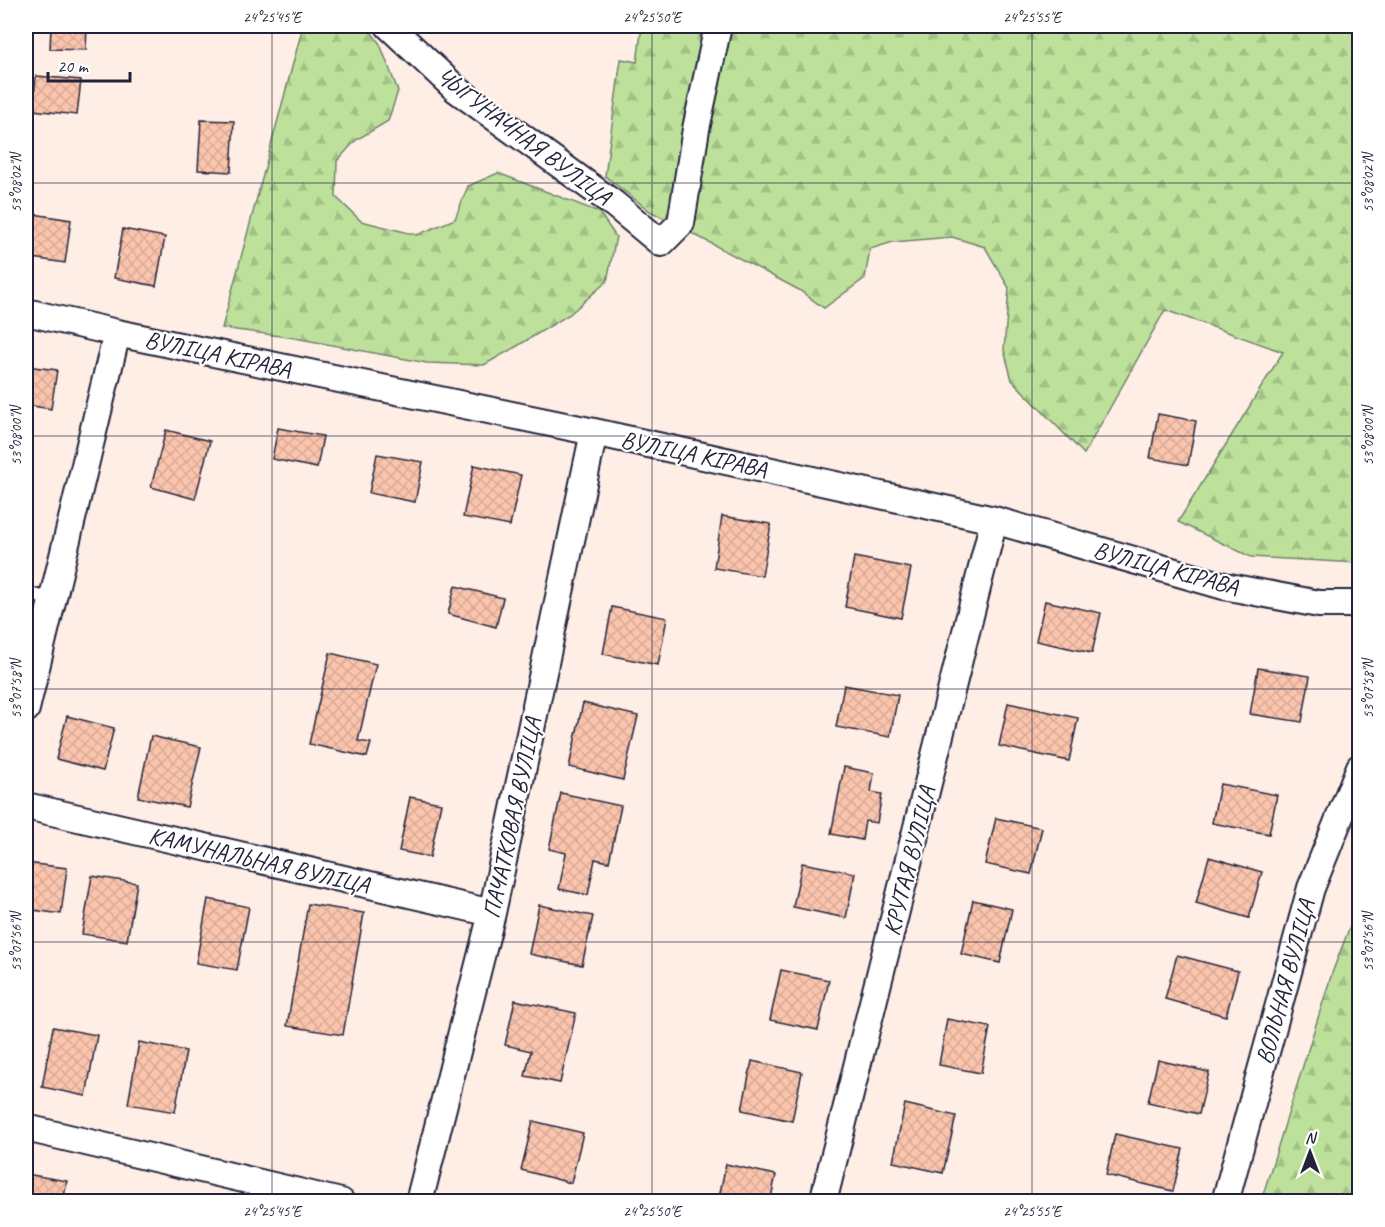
<svg xmlns="http://www.w3.org/2000/svg" width="1385" height="1227" font-family="Caveat,sans-serif">
  <defs>
    <pattern id="forest-firs" width="22" height="20" patternUnits="userSpaceOnUse" patternTransform="scale(1.5)"><rect width="22" height="20" fill="#bde19b"/><path d="M5 1l3.5 6h-7zM16 11l3.5 6h-7z" fill="#a2c186"/></pattern>
    <pattern id="building-cross-hatch" width="8" height="8" patternUnits="userSpaceOnUse" patternTransform="scale(1.5)"><rect width="8" height="8" fill="#fbc5ad"/><path d="M0 0l8 8M0 8l8-8" fill="none" stroke="#d7a996"/></pattern>
  </defs>
  <rect width="100%" height="100%" fill="#feeee6"/>
  <filter id="ink" filterUnits="userSpaceOnUse"><feTurbulence type="fractalNoise" baseFrequency=".0167" numOctaves="2"/><feDisplacementMap in="SourceGraphic" scale="12" xChannelSelector="R" yChannelSelector="G"/><feConvolveMatrix kernelMatrix="1 2 1 2 8 2 1 2 1" color-interpolation-filters="sRGB"/></filter>
  <g filter="url(#ink)">
    <path fill="url(#forest-firs)" stroke="#70826b" stroke-width="1.5" d="M303,26H367L380,44L398,91L388,121L356,140L337,161L336,197L361,221L417,235L455,219L468,186L498,173L599,212L616,237L607,281L570,314L519,345L484,365L427,363L295,338L222,328Z
      M642,26H1359V563L1251,557L1178,522L1283,352L1165,310L1084,454L1012,380L1004,350L1009,288L985,247L952,237L893,242L870,249L865,278L824,308L799,290L650,211L605,176L621,59L637,62Z
      M1359,903V1201H1261L1332,973Z"/>
    <path fill="url(#building-cross-hatch)" stroke="#22223b" stroke-width="1.5" d="M51,26H87L86,50L50,49Z
      M36,76L81,80L77,115L33,110Z
      M201,120L234,121L231,172L198,170Z
      M27,213L71,220L65,263L26,257Z
      M123,229L165,237L156,286L114,278Z
      M26,366L57,370L51,409L26,405Z
      M1158,414L1196,421L1188,465L1150,458Z
      M278,428L323,436L317,468L272,459Z
      M166,430L210,441L195,499L151,487Z
      M377,454L423,462L415,502L369,493Z
      M474,465L521,475L510,526L463,517Z
      M722,516L771,524L762,576L714,568Z
      M854,557L911,568L901,618L845,607Z
      M455,586L503,598L496,627L448,614Z
      M1045,601L1101,613L1092,653L1036,641Z
      M612,607L667,618L658,665L603,654Z
      M330,653L376,664L358,741L371,743L367,757L309,744Z
      M1258,668L1310,676L1302,722L1250,714Z
      M844,685L898,695L890,737L836,727Z
      M583,703L638,716L623,780L569,767Z
      M1008,703L1078,718L1069,761L999,746Z
      M67,716L114,728L103,771L56,759Z
      M151,736L201,747L187,807L138,797Z
      M844,767L874,773L871,792L882,794L877,823L865,821L862,840L831,834Z
      M1220,784L1277,795L1269,834L1212,823Z
      M561,793L621,806L609,862L595,859L588,895L559,889L566,853L549,849Z
      M410,797L441,803L430,857L399,851Z
      M996,818L1042,828L1031,874L985,864Z
      M1209,857L1262,872L1249,918L1196,903Z
      M26,863L67,868L61,914L26,909Z
      M802,863L855,873L846,918L793,907Z
      M92,876L137,883L127,941L82,934Z
      M208,899L249,907L237,970L196,963Z
      M973,900L1012,909L1000,963L961,954Z
      M308,904L364,913L343,1035L287,1026Z
      M539,905L593,916L582,965L529,954Z
      M1177,955L1238,971L1226,1016L1165,999Z
      M781,970L829,980L818,1030L770,1020Z
      M515,1000L576,1013L560,1083L525,1076L531,1051L505,1045Z
      M947,1019L990,1027L981,1073L939,1065Z
      M53,1027L97,1035L86,1096L42,1087Z
      M139,1042L186,1051L175,1112L128,1104Z
      M1158,1060L1209,1072L1199,1114L1148,1102Z
      M752,1061L802,1072L792,1121L742,1110Z
      M905,1104L956,1116L943,1173L893,1162Z
      M533,1121L583,1133L571,1183L521,1170Z
      M1115,1134L1183,1149L1173,1191L1106,1175Z
      M726,1164L776,1175L770,1202H718Z
      M26,1174L67,1181L63,1202H26Z"/>
    <g fill="none" stroke-linecap="round" stroke-linejoin="round">
      <defs>
        <path id="service" d="M26,593L53,600"/>
        <path id="minor" d="M389,26L456,89L614,204L661,243L681,223L696,129L718,26
          M26,312L117,333L594,432L994,520L1224,586L1319,604H1360
          M26,709L117,333
          M26,806L492,913
          M26,1128L341,1202
          M419,1202L492,913L594,432
          M823,1202L994,520
          M1225,1202L1311,888L1360,767"/>
      </defs>
      <use href="#service" stroke="#22223b" stroke-width="16"/>
      <use href="#minor" stroke="#22223b" stroke-width="30"/>
      <use href="#service" stroke="#fff" stroke-width="12"/>
      <use href="#minor" stroke="#fff" stroke-width="26"/>
    </g>
  </g>
  <path fill="none" stroke="#22223b" stroke-width="1.5" stroke-opacity="0.45" d="M272,26V1202M652,26V1202M1032,26V1202M26,183H1360M26,436H1360M26,689H1360M26,942H1360M26,1195H1360"/>
  <g text-anchor="middle" dominant-baseline="central" stroke-width="4.5" stroke-linejoin="round" paint-order="stroke">
    <g font-size="24" fill="#22223b" stroke="#fff">
      <text transform="translate(524 136) rotate(37)">ЧЫГУНАЧНАЯ ВУЛІЦА</text>
      <text transform="translate(218 354) rotate(12)">ВУЛІЦА КІРАВА</text>
      <text transform="translate(694 454) rotate(12)">ВУЛІЦА КІРАВА</text>
      <text transform="translate(1166 568) rotate(15)">ВУЛІЦА КІРАВА</text>
      <text transform="translate(512 818) rotate(-78)">ПАЧАТКОВАЯ ВУЛІЦА</text>
      <text transform="translate(259 860) rotate(13)">КАМУНАЛЬНАЯ ВУЛІЦА</text>
      <text transform="translate(909 861) rotate(-76)">КРУТАЯ ВУЛІЦА</text>
      <text transform="translate(1285 982) rotate(-75)">ВОЛЬНАЯ ВУЛІЦА</text>
    </g>
  </g>
  <rect width="1385" height="1227" fill="none" stroke="#fff" stroke-width="66"/>
  <g transform="translate(1310 1152)" stroke="#ffffff" stroke-width="4.5" paint-order="stroke">
  <path d="M0-4.5L10 22L0 15L-10 22Z" fill="#22223b"/>
  <text y="-9" font-size="16" font-weight="bold" text-anchor="middle" fill="#22223b">N</text>
  </g>
  <path d="M48 72v9h82v-9" fill="none" stroke="#22223b" stroke-width="3"/>
  <text x="57" y="72" font-size="18" fill="#22223b" stroke="#ffffff" stroke-width="4.5" paint-order="stroke">20 m</text>
  <rect x="33" y="33" width="1319" height="1161" fill="none" stroke="#22223b" stroke-width="2"/>
  <g font-size="15" text-anchor="middle" fill="#22223b">
    <text x="272" y="22">24°25'45"E</text>
    <text x="652" y="22">24°25'50"E</text>
    <text x="1032" y="22">24°25'55"E</text>
    <text transform="translate(16 183) rotate(-90)" y="5">53°08'02"N</text>
    <text transform="translate(1368 183) rotate(-90)" y="5">53°08'02"N</text>
    <text transform="translate(16 436) rotate(-90)" y="5">53°08'00"N</text>
    <text transform="translate(1368 436) rotate(-90)" y="5">53°08'00"N</text>
    <text transform="translate(16 689) rotate(-90)" y="5">53°07'58"N</text>
    <text transform="translate(1368 689) rotate(-90)" y="5">53°07'58"N</text>
    <text transform="translate(16 942) rotate(-90)" y="5">53°07'56"N</text>
    <text transform="translate(1368 942) rotate(-90)" y="5">53°07'56"N</text>
    <text x="272" y="1216">24°25'45"E</text>
    <text x="652" y="1216">24°25'50"E</text>
    <text x="1032" y="1216">24°25'55"E</text>
  </g>
</svg>
